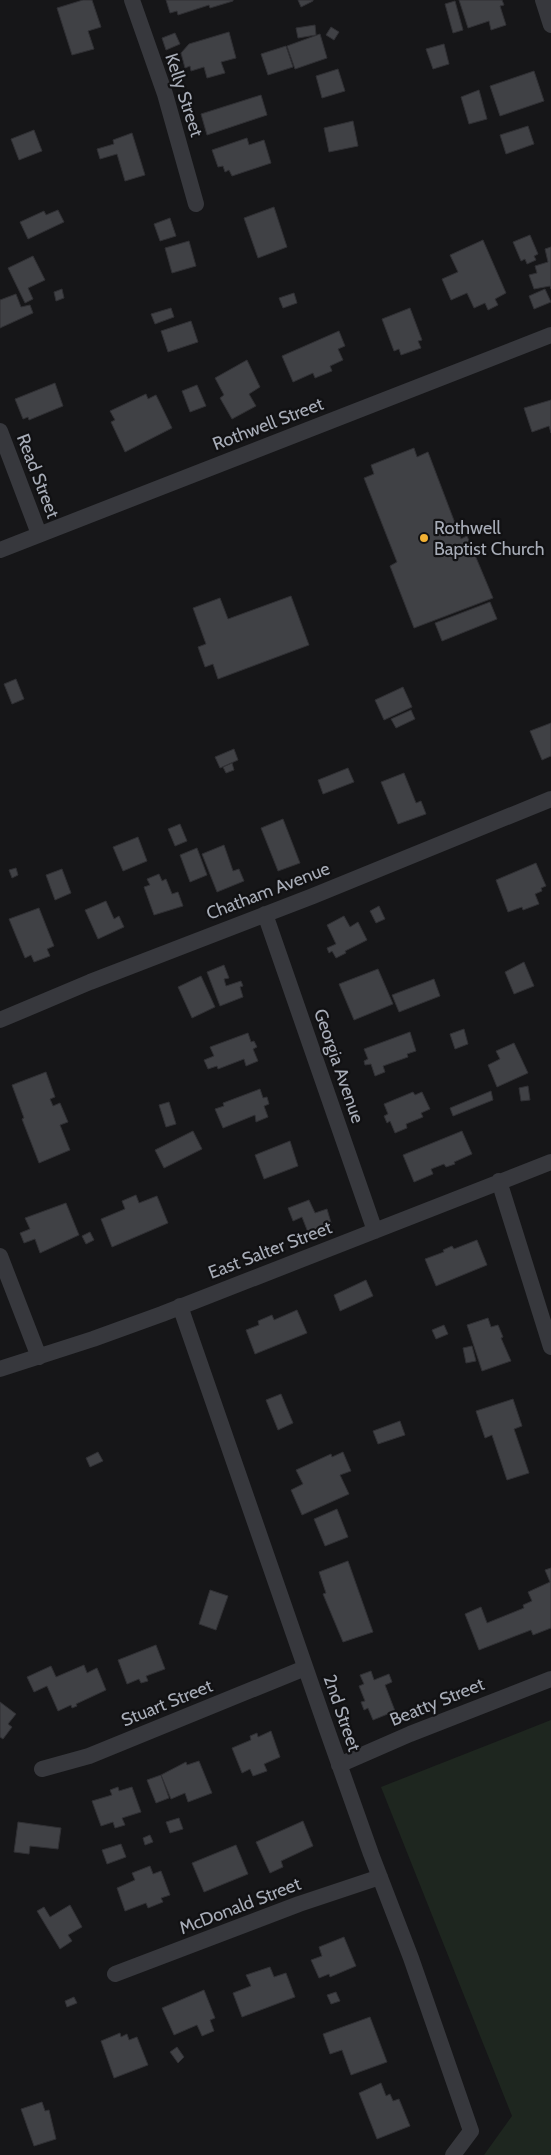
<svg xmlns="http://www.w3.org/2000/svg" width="551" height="2155" font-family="Cabin,sans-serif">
  <rect width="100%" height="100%" fill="#161618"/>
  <path fill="#1e261f" d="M551,1720V2155H484L512,2116L381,1787Z"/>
  <path fill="#404145" stroke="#303034" d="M83,0H92L101,27L88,31L94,49L72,55L57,8Z
    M166,0H233V1L210,8L209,5L178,15L177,11L170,13Z
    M298,0H313V1L301,7Z
    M459,0H502L504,5L500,6L506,25L491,30L489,21L468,28Z
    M455,1L463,30L453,33L445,4Z
    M315,25L316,35L298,38L296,28Z
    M331,27L339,32L334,40L326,35Z
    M229,32L236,58L221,62L225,73L207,78L204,67L191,71L190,66L185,68L181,53L189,44Z
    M175,33L180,44L166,50L162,38Z
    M320,34L327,58L295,69L287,46Z
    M444,44L449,64L433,69L426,49Z
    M286,46L293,67L268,75L261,54Z
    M338,69L345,91L322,98L316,76Z
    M534,71L544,101L500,116L490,86Z
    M479,90L487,119L469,124L461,97Z
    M261,95L267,115L207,135L201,114Z
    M353,121L358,146L329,152L324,128Z
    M528,126L534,144L506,154L500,135Z
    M34,130L42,151L19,160L11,139Z
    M132,133L145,175L125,181L117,154L100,159L97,149L114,144L113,140Z
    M247,138L249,145L264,140L271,163L232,176L229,170L225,172L223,166L218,167L212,150Z
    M274,207L287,247L258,258L244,218Z
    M58,210L64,222L28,239L20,222L44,211L46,215Z
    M170,218L176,236L160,241L154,224Z
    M530,235L538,254L534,256L536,260L527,264L525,259L521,261L513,242Z
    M483,240L506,293L495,299L498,305L488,310L485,303L474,308L467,293L451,300L442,279L458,272L450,255Z
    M189,241L196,266L172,273L165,248Z
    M551,247V289L550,286L534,289L529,275L537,273L535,266L548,262L545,249Z
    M33,256L45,280L28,288L33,299L25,303L8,268Z
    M62,289L64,298L56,301L54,292Z
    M545,289L551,302L534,309L529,296Z
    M294,293L297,303L283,308L279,298Z
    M16,294L21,307L30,305L33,313L0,328V300Z
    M171,308L174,317L155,324L151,314Z
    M410,308L422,340L418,341L421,348L401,355L399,349L394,351L382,319Z
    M191,321L198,342L168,352L161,331Z
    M339,331L345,346L338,349L343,360L330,366L332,371L315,378L313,373L293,382L282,356Z
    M247,360L260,387L249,394L256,406L232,419L220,398L224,395L215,378Z
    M55,383L63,406L29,420L28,417L23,419L15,399Z
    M197,385L206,406L190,412L182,391Z
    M146,394L148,399L156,395L172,428L125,452L111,422L115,420L110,411Z
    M551,400V433L549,426L532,432L524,408Z
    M414,448L417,457L428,452L461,539L467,536L493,598L414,628L390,566L397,562L364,478L374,474L371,465Z
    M291,596L309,645L218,679L213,664L205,667L198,647L206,644L193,608L220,598L228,619Z
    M490,602L497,619L442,641L435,623Z
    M16,679L24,699L12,704L4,684Z
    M403,687L412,707L384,720L375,700Z
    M411,710L415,719L396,728L391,719Z
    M551,723V756L542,760L530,731Z
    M234,749L238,760L220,768L215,757Z
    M232,763L234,770L226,773L223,767Z
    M348,768L354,782L323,794L318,780Z
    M404,773L416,803L421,801L426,814L398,824L381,782Z
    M283,819L300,863L278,871L261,828Z
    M180,824L187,841L175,846L168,829Z
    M138,837L147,861L123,871L113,847Z
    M224,845L233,871L239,869L244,881L217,892L202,854Z
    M197,848L207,875L190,882L180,855Z
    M536,863L546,886L541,888L542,891L535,894L539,904L523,910L522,907L508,912L496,880Z
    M16,868L18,875L12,878L9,870Z
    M62,869L71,893L55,900L46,875Z
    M159,874L162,881L166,879L172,894L178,892L183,906L154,915L144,887L150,885L147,879Z
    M106,901L114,919L119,916L124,927L98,939L85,910Z
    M379,906L385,919L376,923L370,911Z
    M39,908L54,946L47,949L50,956L34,962L31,955L25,958L9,919Z
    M344,916L350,927L358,922L367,940L345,951L346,953L336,958L332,951L329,953L327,948L336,944L327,925Z
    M524,962L534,986L514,994L505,972Z
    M224,965L229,978L224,979L226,986L241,981L243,986L240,987L243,997L220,1006L207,972Z
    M378,969L393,1004L354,1020L339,984Z
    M201,976L215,1007L192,1018L178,987Z
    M434,979L440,996L399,1012L392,995Z
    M464,1029L468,1044L455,1049L450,1034Z
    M410,1032L416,1051L407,1054L408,1057L383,1066L385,1072L375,1076L371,1064L365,1065L364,1061L368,1059L364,1049Z
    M248,1033L251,1042L254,1041L257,1047L253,1049L258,1061L246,1066L244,1059L218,1069L217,1066L208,1069L204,1060L214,1056L210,1047Z
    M514,1043L528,1073L497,1087L488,1065L500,1059L496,1051Z
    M46,1072L55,1097L50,1099L53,1106L60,1103L68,1122L60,1125L70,1150L39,1163L22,1119L24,1118L12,1085Z
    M528,1086L530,1100L521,1101L519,1088Z
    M260,1089L263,1098L267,1097L269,1104L264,1106L268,1117L256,1122L255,1115L223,1128L215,1109L224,1106L223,1103Z
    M491,1091L493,1100L453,1116L450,1108Z
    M413,1092L415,1095L422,1092L430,1109L421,1113L423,1117L406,1124L407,1128L395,1133L390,1121L387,1123L384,1116L388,1114L384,1104Z
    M169,1102L176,1124L166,1127L159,1105Z
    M193,1131L202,1149L164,1168L155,1150Z
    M462,1131L472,1154L454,1162L455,1164L446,1167L444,1164L431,1169L433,1174L414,1182L403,1155Z
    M290,1141L298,1166L264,1179L255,1155Z
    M136,1195L139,1203L157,1196L168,1223L112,1247L101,1219L125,1209L122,1201Z
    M309,1200L315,1213L327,1209L332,1226L309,1235L302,1217L293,1221L288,1208Z
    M66,1203L79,1235L40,1253L35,1239L24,1243L20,1233L30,1229L25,1218Z
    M90,1232L94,1240L86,1244L82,1236Z
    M477,1240L487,1265L436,1286L425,1259L444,1252L443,1250L452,1246L454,1249Z
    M366,1280L373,1296L340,1311L334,1295Z
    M297,1310L307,1333L255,1354L246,1330L259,1325L258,1321L272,1315L274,1320Z
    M488,1318L491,1327L498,1325L503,1337L501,1338L511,1361L482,1371L467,1325Z
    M444,1325L448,1334L436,1339L432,1330Z
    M472,1346L476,1361L466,1363L463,1348Z
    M281,1394L293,1423L278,1430L266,1400Z
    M513,1399L522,1426L514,1429L529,1473L507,1480L492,1435L485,1438L476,1411Z
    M400,1421L405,1435L378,1444L373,1431Z
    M98,1452L103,1461L90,1467L86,1458Z
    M343,1452L351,1471L340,1475L349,1494L302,1515L291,1490L303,1484L296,1470L331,1454L332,1457Z
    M337,1509L348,1537L325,1546L314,1519Z
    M348,1561L373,1632L343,1642L323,1594L326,1593L319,1572Z
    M551,1568V1628L533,1635L531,1630L479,1650L465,1614L481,1607L487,1623L524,1608L523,1605L532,1601L528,1592L550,1582L545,1570Z
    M210,1590L228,1596L216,1630L199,1624Z
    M156,1645L165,1669L146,1676L148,1681L141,1683L139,1679L127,1684L118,1660Z
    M84,1665L87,1673L97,1668L106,1690L76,1704L77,1706L72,1708L71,1705L58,1711L47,1686L34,1692L27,1677L51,1666L56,1677Z
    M371,1671L374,1680L389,1674L392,1682L385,1685L395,1711L373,1720L368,1708L364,1710L361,1702L365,1701L359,1686L364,1684L360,1675Z
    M0,1702L16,1714L8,1724L12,1727L3,1739L0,1737Z
    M271,1731L280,1757L264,1764L267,1771L253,1776L250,1769L242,1773L232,1748L251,1740L250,1736L257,1733L258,1737Z
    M199,1761L212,1793L188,1802L185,1793L171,1799L161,1775L186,1762L187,1765Z
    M161,1775L169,1798L156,1803L147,1780Z
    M118,1787L119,1791L132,1787L141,1812L122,1818L125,1825L115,1828L113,1822L101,1826L92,1801L112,1795L110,1790Z
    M179,1818L183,1829L170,1833L166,1822Z
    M303,1821L313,1846L281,1861L283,1867L270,1873L256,1842Z
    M18,1822L61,1828L58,1849L30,1846L29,1854L14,1852Z
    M150,1835L153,1842L145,1845L143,1838Z
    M121,1844L126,1857L107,1864L102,1850Z
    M236,1845L248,1874L204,1892L192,1863Z
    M150,1866L153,1874L161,1871L170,1895L161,1898L163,1902L148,1908L146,1903L125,1911L117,1888L135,1880L132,1873Z
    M70,1905L82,1927L68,1935L72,1941L60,1949L37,1911L44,1907L50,1917Z
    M344,1937L356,1966L330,1977L329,1974L319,1978L311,1960L322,1956L319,1947Z
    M270,1967L274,1977L286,1973L295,1997L242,2017L233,1993L251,1986L246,1975Z
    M204,1990L215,2018L210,2020L214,2031L202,2036L197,2025L174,2035L162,2008Z
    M336,1992L340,2001L331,2004L327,1995Z
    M74,1997L77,2003L67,2007L65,2001Z
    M370,2017L387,2062L351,2075L342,2050L330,2054L323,2034Z
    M120,2033L121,2037L127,2034L129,2040L137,2037L148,2065L114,2078L101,2041Z
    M177,2047L184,2057L178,2063L170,2052Z
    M381,2083L386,2096L390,2094L393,2101L399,2099L410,2126L377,2139L359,2093Z
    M42,2102L45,2111L49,2110L56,2139L34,2146L21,2109Z"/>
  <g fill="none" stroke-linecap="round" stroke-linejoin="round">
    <path stroke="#37383d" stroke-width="16" d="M132,0L165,94L196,204
      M543,0L551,25
      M0,431L39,534
      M0,550L551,335
      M265,914L375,1231
      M0,1020L90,982L313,896L551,799
      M499,1181L551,1347
      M0,1256L39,1357
      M180,1306L326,1727L371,1854L411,1958L471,2131L453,2155
      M0,1369L93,1339L162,1314L551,1162
      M339,1765L410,1734L551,1679
      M42,1769L89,1756L305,1668
      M115,1974L299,1904L380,1877"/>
  </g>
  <circle fill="#f2b134" stroke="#111113" stroke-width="2" cx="424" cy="538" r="5"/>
  <g text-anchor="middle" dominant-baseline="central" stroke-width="4.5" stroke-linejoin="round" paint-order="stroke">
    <g font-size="18" fill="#a8adb8" stroke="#111113">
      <text transform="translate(184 95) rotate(72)">Kelly Street</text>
      <text transform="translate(268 424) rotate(-21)">Rothwell Street</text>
      <text transform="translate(38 476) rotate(69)">Read Street</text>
      <text transform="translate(268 891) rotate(-21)">Chatham Avenue</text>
      <text transform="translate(339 1066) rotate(71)">Georgia Avenue</text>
      <text transform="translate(270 1250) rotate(-21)">East Salter Street</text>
      <text transform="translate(437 1702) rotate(-22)">Beatty Street</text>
      <text transform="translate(167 1703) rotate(-22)">Stuart Street</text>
      <text transform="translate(342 1713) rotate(71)">2nd Street</text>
      <text transform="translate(240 1906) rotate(-21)">McDonald Street</text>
    </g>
    <g font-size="18" fill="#a8adb8" stroke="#111113" text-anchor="start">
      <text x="434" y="528">Rothwell<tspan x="434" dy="21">Baptist Church</tspan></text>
    </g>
  </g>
</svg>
